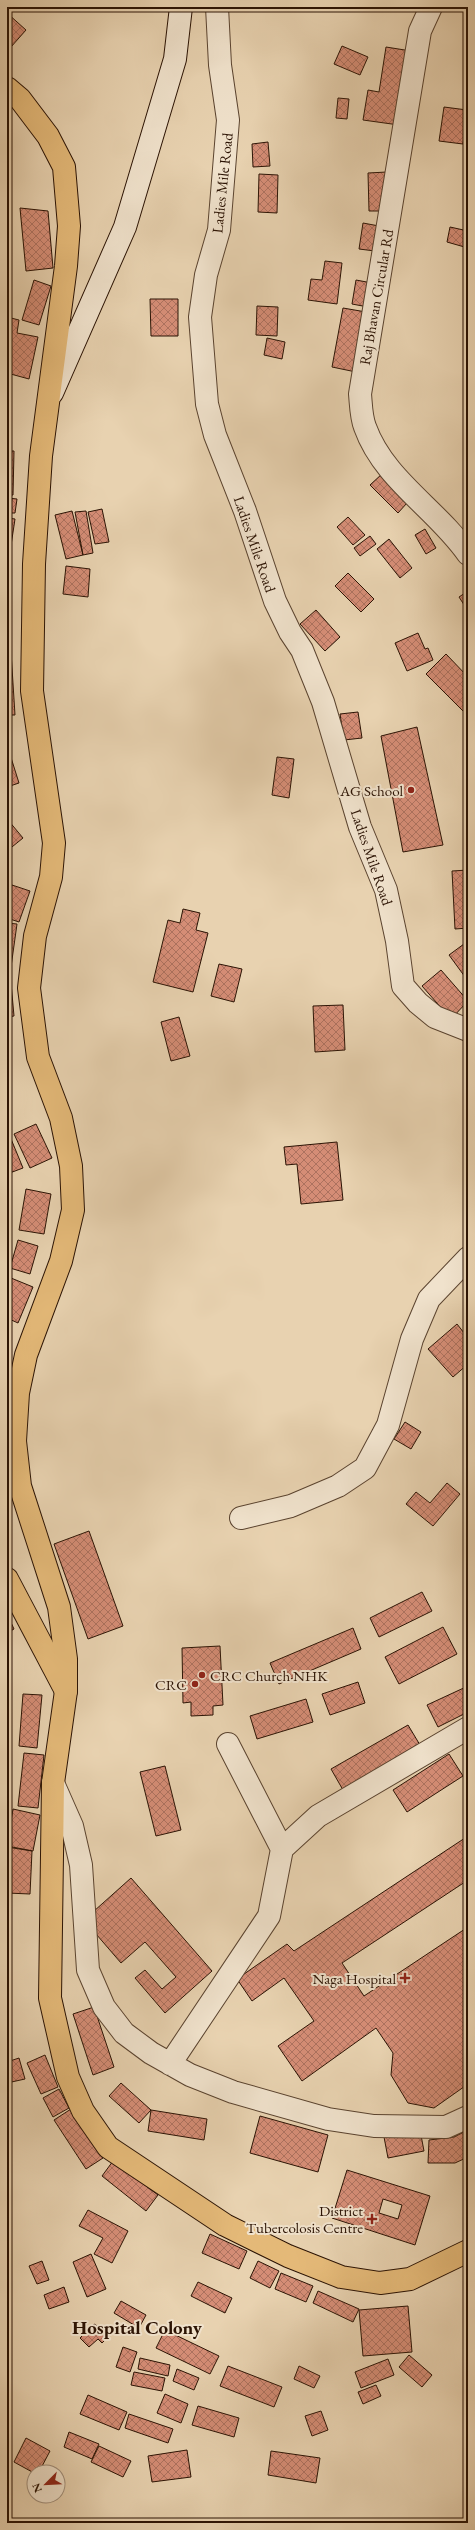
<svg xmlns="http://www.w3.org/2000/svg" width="475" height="2530" font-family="'EB Garamond',serif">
  <defs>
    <pattern id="building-cross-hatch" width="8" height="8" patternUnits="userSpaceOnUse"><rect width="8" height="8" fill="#d58d76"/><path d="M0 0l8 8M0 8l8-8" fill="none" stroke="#ad725f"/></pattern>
  </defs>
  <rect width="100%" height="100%" fill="#e8d2b0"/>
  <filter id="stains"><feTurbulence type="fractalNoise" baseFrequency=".005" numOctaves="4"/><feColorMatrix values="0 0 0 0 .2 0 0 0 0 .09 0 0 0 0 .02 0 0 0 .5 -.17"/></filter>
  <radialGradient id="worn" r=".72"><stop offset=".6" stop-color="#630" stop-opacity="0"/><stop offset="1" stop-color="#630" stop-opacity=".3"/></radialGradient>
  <path fill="url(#building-cross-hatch)" stroke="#2b1304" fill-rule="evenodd" d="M7,13L26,30L11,47L7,44Z
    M342,46L368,57L360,75L334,64Z
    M386,47L411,51L399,125L363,120L368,90L379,92Z
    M338,98L349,99L347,119L336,118Z
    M444,107L467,110L463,144L439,141Z
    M268,142L270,166L253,167L252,144Z
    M387,172L388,211H369L368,173Z
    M259,174L278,175L277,213L258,212Z
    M20,208L48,211L53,268L26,271Z
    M363,223L379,226L375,251L359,249Z
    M450,227L468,231V248L447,242Z
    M325,261L342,263L337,304L308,300L311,279L322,280Z
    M34,280L51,286L39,325L22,320Z
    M356,280L372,283L368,307L352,304Z
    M150,299H178V336H151Z
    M257,306L278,307L277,336L256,335Z
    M343,308L366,312L356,372L332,367Z
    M7,317L19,320L17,333L38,337L29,379L7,373Z
    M267,338L285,342L282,359L264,355Z
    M7,451H14L13,495H7Z
    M383,473L407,503L398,513L370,485Z
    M7,498L17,499L15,513H7Z
    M102,509L109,542L95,544L88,512Z
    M72,511L83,555L66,559L55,515Z
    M86,511L93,553L83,555L75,512Z
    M348,517L365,535L353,545L337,527Z
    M7,518L15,519L10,552L7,551Z
    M425,529L436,548L426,554L415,535Z
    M370,536L376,544L360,556L354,548Z
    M389,539L412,568L400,578L377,549Z
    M7,555L11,556L8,581H7Z
    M66,566L90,569L88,597L63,594Z
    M348,573L374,599L361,612L335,586Z
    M468,591V611L459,597Z
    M316,610L340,637L325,651L300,624Z
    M418,633L425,649L428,648L433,660L407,671L395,643Z
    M7,652H11L15,715H7Z
    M446,654L468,677V716L426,674Z
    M358,712L362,738L344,740L340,714Z
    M417,727L443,845L403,852L381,736Z
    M8,748L19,783L7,787V749Z
    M277,757L294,759L289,798L272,795Z
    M8,820L23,838L7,851V821Z
    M468,870V928L455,929L452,871Z
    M12,885L30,891L19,922L7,918V901Z
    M183,909L200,913L196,930L208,933L193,992L153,982L168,920L180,923Z
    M7,923L17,924L11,967H7Z
    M468,941V981L449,955Z
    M219,964L242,969L234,1002L211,996Z
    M441,970L468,1001L451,1019L422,986Z
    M11,983L14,1016L7,1017V984Z
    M343,1005L345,1050L315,1052L313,1006Z
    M179,1017L190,1056L171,1061L161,1022Z
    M7,1123L11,1132L7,1134Z
    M36,1124L52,1158L30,1168L14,1134Z
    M9,1134L23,1168L7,1174V1135Z
    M337,1142L343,1200L301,1204L297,1164L286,1165L284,1147Z
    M26,1189L51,1194L44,1234L19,1230Z
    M18,1240L38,1246L30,1274L10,1268Z
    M11,1278L33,1287L18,1323L7,1318V1289Z
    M457,1324L468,1338V1364L453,1377L428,1349Z
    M405,1422L421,1432L411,1449L394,1439Z
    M447,1483L460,1494L433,1526L406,1504L416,1492L430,1503Z
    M89,1531L123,1626L88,1639L54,1544Z
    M422,1592L432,1611L379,1637L370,1618Z
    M7,1614L14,1629L7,1633Z
    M443,1627L457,1654L399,1684L385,1657Z
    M353,1628L361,1649L279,1684L270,1663Z
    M220,1646L223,1705L213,1706V1715L191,1716V1702L183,1703L182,1648Z
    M358,1682L365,1703L330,1715L322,1694Z
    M468,1686V1712L438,1727L427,1705Z
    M23,1694L42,1695L37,1748L19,1746Z
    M306,1699L313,1722L257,1739L250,1716Z
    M408,1725L420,1745L343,1790L331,1769Z
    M24,1753L44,1755L38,1808L18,1806Z
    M449,1754L463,1776L407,1812L393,1790Z
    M165,1766L181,1830L156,1836L140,1772Z
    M13,1809L40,1815L33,1851L7,1846Z
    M468,1836V1880L342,1963L364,1996L468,1927V2084L434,2108L408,2103L391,2075L393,2053L376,2028L302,2081L278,2046L314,2021L284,1978L252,2001L237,1979L287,1944L294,1951Z
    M7,1847L32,1851L30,1894L7,1893Z
    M131,1878L212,1971L165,2013L135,1978L145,1970L162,1989L176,1977L145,1942L121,1963L84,1920Z
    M94,2007L114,2067L93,2075L73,2014Z
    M45,2055L58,2087L41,2094L27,2063Z
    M19,2058L25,2079L7,2083V2062Z
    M121,2083L151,2110L139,2123L109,2096Z
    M59,2089L69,2108L53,2117L43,2098Z
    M71,2109L103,2158L86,2169L54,2120Z
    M151,2110L207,2119L204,2140L148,2131Z
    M260,2116L328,2135L318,2172L250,2153Z
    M420,2130L424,2151L388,2158L384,2137Z
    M468,2130V2157L455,2163H428L429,2140L454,2137Z
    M113,2161L158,2195L146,2211L102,2176Z
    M347,2170L430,2196L415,2245L332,2218ZM383,2199L402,2205L398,2219L379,2213Z
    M88,2210L128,2231L112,2263L94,2254L103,2238L79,2226Z
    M210,2234L247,2251L239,2269L202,2253Z
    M91,2254L106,2289L87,2297L73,2262Z
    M42,2261L49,2280L37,2284L29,2266Z
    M258,2261L279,2271L270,2288L250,2278Z
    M281,2273L313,2286L306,2302L275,2289Z
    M198,2282L232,2298L225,2313L191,2296Z
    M64,2287L69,2302L49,2309L44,2295Z
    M318,2291L359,2309L353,2322L313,2303Z
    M121,2301L146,2315L139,2328L114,2313Z
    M408,2306L412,2352L363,2356L359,2310Z
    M94,2324L111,2334L102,2343L98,2339L89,2347L80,2338Z
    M165,2330L219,2356L210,2374L156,2348Z
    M123,2347L137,2352L130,2372L116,2367Z
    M409,2355L432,2375L422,2387L399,2367Z
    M140,2358L170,2365L168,2376L138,2369Z
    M388,2359L394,2375L361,2388L355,2372Z
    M228,2366L282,2387L274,2407L220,2386Z
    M299,2366L320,2376L314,2388L294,2379Z
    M177,2369L199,2378L194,2390L173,2381Z
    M134,2372L165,2378L162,2391L131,2385Z
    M376,2385L381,2396L363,2404L358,2392Z
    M165,2394L188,2404L181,2423L157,2413Z
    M88,2395L127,2412L119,2430L80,2414Z
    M198,2406L239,2418L234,2437L192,2425Z
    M321,2411L328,2430L312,2436L305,2416Z
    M129,2414L173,2429L168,2443L125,2428Z
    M69,2432L99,2444L92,2459L64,2447Z
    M26,2438L50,2451L39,2472L34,2473L14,2462Z
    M99,2446L131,2461L123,2477L91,2462Z
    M187,2450L191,2477L152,2482L148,2456Z
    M271,2451L320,2458L316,2483L268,2475Z"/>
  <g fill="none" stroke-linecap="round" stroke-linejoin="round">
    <defs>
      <path id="minor" d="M431,7L420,31L360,394C361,404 361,417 365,427C384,480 437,509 468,554
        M241,1518L291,1506L338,1486L365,1468L388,1425L412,1339L429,1299L468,1258
        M228,1744L282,1849
        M53,1783L72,1826L81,1865L88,1970L104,2007L124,2033L151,2053L190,2075L233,2092L328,2119L374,2126L446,2127L468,2117
        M170,2064L269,1916L282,1849L318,1816L468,1728"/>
      <path id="tertiary" d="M217,7L220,65L228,120L219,230L206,275L200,317L207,404L215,435L245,511L275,601L290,632L302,650L323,702L360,827L386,890L397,941L403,986L418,1003L435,1017L468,1030"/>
      <path id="secondary" d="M52,393L125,227L175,59L181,7"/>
      <path id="primary" d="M7,1579L66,1691"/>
      <path id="trunk" d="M7,88L20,99L48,136L64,167L69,226L66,266L41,456L34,564L32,691L54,843L51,877L35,936L29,988L38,1057L61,1118L71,1166L73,1210L61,1261L26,1355L18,1393L15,1441L20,1486L59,1607L66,1659V1691L53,1783L50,1998L68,2077L83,2111L108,2147L225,2225L288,2256L341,2277L380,2283L410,2279L468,2251"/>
    </defs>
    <use href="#minor" stroke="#5a432f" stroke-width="24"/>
    <use href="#tertiary" stroke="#5a432f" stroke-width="24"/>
    <use href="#secondary" stroke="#2b1304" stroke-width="24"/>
    <use href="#primary" stroke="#2b1304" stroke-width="24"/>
    <use href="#trunk" stroke="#2b1304" stroke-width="24"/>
    <use href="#minor" stroke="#f0e2cc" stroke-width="22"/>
    <use href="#tertiary" stroke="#f0e2cc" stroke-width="22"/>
    <use href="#secondary" stroke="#f0e2cc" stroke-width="22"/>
    <use href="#primary" stroke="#e4b978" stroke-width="22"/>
    <use href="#trunk" stroke="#e4b978" stroke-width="22"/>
  </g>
  <g fill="#8f2418" stroke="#f0e2cc" stroke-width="1.5">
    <circle cx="411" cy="790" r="4"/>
    <circle cx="202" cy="1675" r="4"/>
    <circle cx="195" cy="1684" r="4"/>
    <path d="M403 1972h4v4h4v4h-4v4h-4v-4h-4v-4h4z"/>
    <path d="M370 2213h4v4h4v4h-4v4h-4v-4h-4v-4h4z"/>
  </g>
  <g text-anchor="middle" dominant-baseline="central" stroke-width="4" stroke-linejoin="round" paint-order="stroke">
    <g font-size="15" fill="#2b1304" stroke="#f0e2cc">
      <text transform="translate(222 183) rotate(-84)">Ladies Mile Road</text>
      <text transform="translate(376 297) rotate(-80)">Raj Bhavan Circular Rd</text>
      <text transform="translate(255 544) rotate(71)">Ladies Mile Road</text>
      <text transform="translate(372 857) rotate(71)">Ladies Mile Road</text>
    </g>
    <g font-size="15" fill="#2b1304" stroke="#f0e2cc" text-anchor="end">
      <text x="403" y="790">AG School</text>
      <text x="210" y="1675" text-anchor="start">CRC Church NHK</text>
      <text x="187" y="1684">CRC</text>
      <text x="396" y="1978">Naga Hospital</text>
      <text x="363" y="2210">District<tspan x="363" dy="17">Tubercolosis Centre</tspan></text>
    </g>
    <g font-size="19" font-weight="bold" fill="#2b1304" stroke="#f0e2cc">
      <text x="137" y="2327">Hospital Colony</text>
    </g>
  </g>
  <rect width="475" height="2530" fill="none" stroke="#e8d2b0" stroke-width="24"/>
  <rect x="8" y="8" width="459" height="2514" fill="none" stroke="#2b1304" stroke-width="2"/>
  <rect x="12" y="12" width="451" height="2506" fill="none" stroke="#2b1304"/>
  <g transform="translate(46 2484) rotate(246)"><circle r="19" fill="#f0e2cc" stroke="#a18f7c"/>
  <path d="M0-3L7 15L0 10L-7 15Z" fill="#8f2418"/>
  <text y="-6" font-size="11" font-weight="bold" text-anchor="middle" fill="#2b1304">N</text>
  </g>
  <rect width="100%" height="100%" filter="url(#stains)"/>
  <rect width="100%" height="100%" fill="url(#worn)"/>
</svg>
